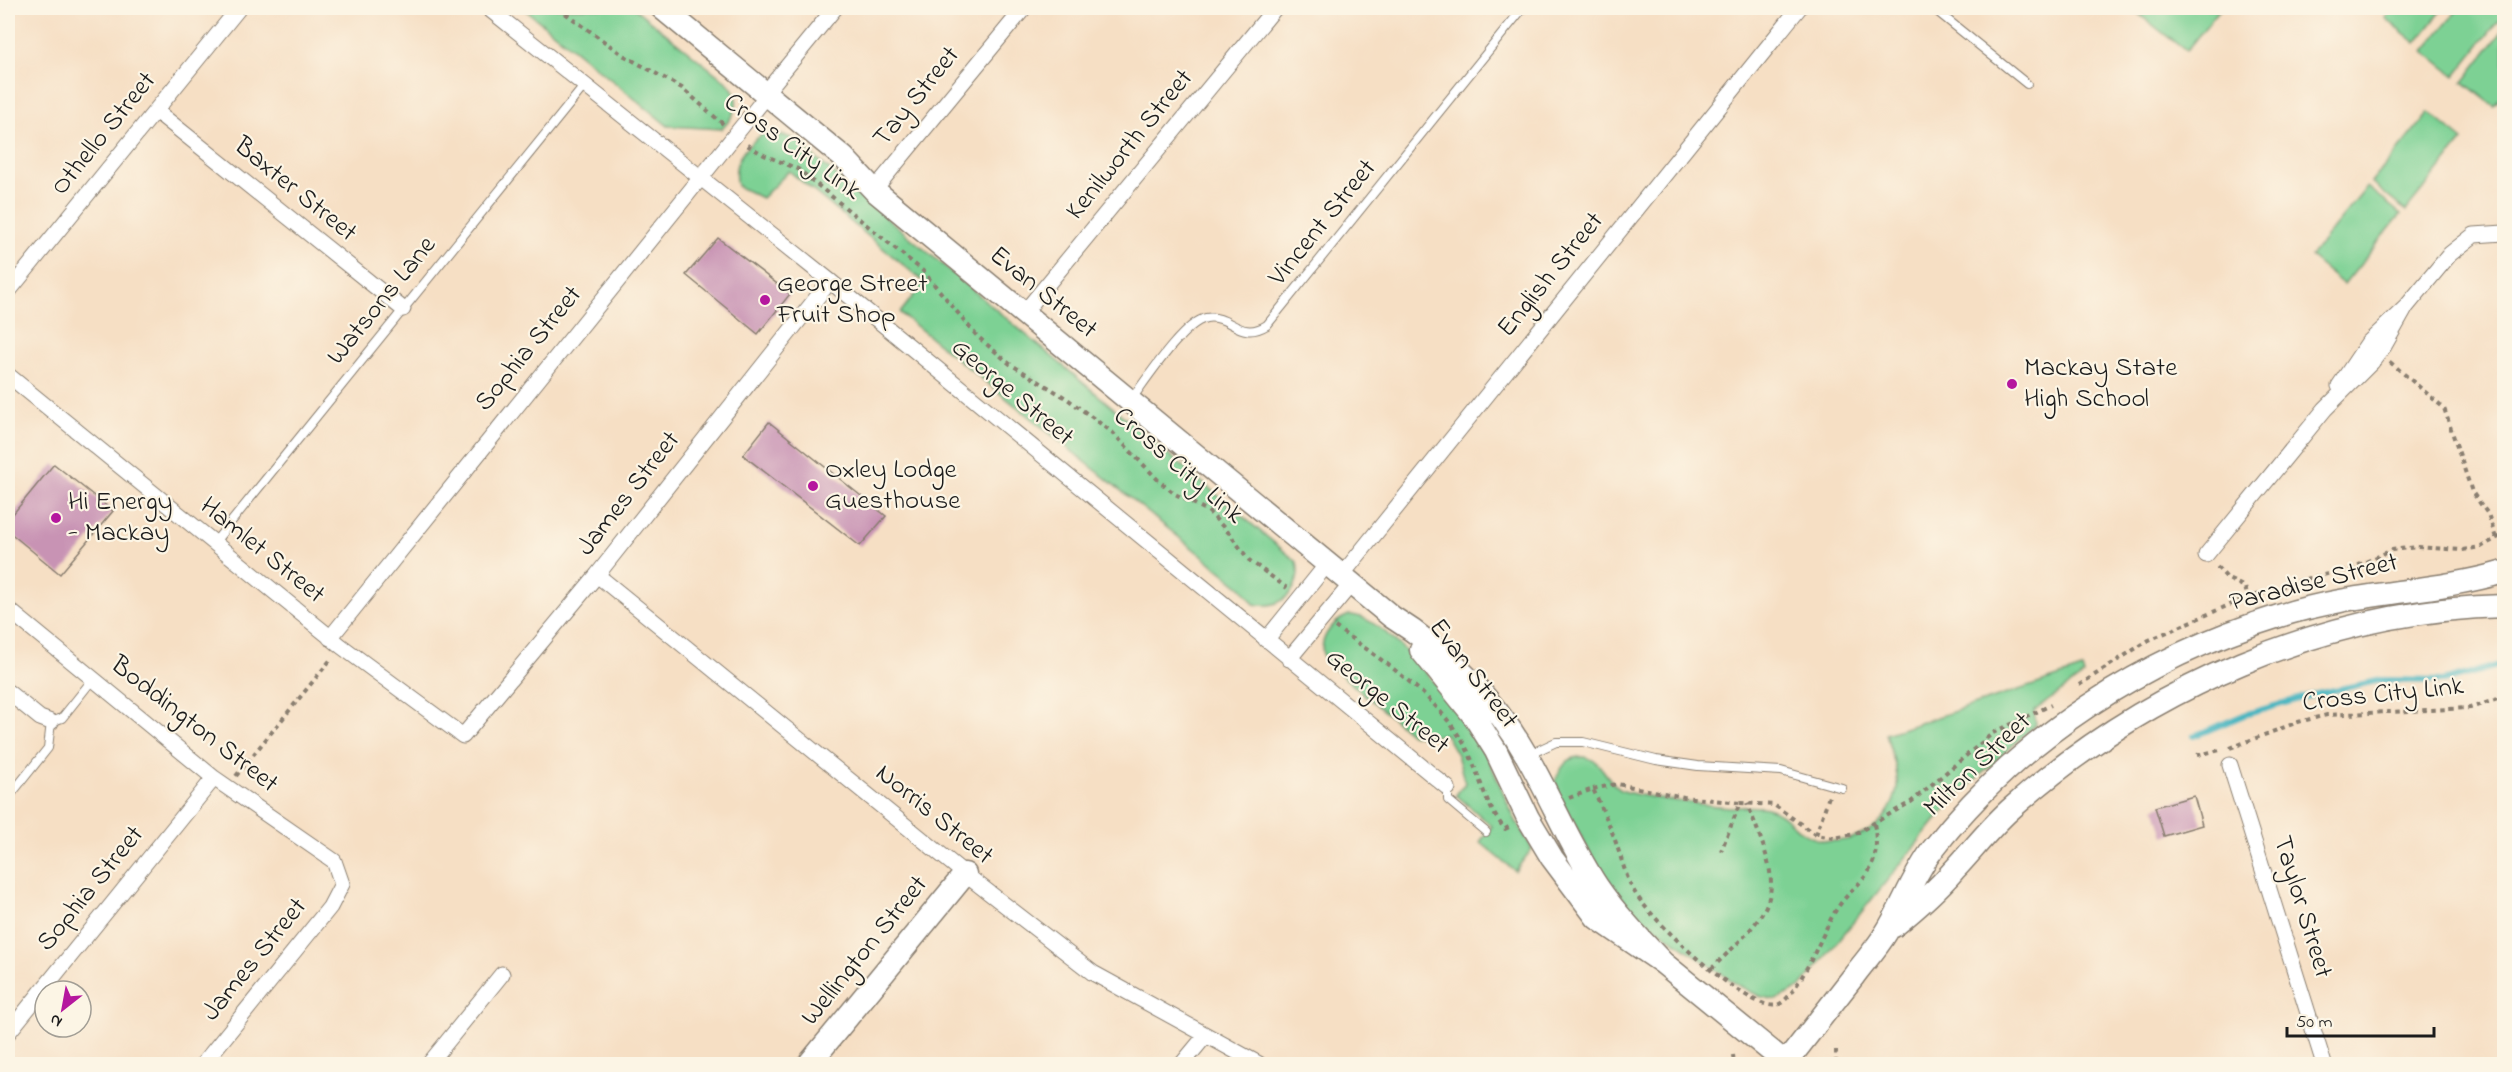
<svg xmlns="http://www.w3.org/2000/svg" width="2512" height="1072" font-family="'Indie Flower',sans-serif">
  <rect width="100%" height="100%" fill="#fcf5e5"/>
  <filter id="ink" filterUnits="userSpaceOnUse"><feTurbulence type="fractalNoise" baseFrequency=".0167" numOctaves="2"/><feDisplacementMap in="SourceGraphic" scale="12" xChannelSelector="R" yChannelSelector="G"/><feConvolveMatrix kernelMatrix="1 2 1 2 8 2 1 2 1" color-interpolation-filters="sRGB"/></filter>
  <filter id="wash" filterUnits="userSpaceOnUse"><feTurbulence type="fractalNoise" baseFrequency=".008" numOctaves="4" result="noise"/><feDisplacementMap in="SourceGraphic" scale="24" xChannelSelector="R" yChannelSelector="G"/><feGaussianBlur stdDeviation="1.35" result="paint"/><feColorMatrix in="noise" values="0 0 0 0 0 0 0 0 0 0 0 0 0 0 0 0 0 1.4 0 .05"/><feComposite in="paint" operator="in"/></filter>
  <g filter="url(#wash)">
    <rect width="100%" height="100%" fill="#f6dfc4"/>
    <path fill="#7dd194" stroke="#4c7658" stroke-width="1.5" d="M523,8H634L729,84C743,101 735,115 722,129L668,126Z
      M2131,8H2221L2186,51Z
      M2393,8H2444L2416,43L2385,18Z
      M2459,8H2504V14L2455,76L2424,51Z
      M2504,29V93L2494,106L2463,82Z
      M2429,112L2463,140L2406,211L2371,183Z
      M763,134C780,134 796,135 806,150L1297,562C1303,589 1281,611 1254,604L1242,588L900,313L924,282L789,171L762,198L737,186C731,162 744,147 763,134Z
      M2367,187L2401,214L2344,285L2310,257Z
      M1349,615C1387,613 1468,722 1486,755C1497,775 1504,797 1514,817C1519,828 1527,838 1532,849L1515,871L1480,842L1492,826L1456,795L1465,783L1457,755L1445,734L1425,737L1411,734L1325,661C1316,641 1331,622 1349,615Z
      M2082,669L2084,675L2034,711L2036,724L1963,791L1936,820L1800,988L1776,1000L1759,996L1738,985L1633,912L1595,862L1559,796L1555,781C1560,770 1566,757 1580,757C1602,756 1605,781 1621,790C1633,796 1717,807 1734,807C1746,807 1758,805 1770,809C1786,813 1795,831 1811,837C1846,851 1892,828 1897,787C1899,770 1890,751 1886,734Z"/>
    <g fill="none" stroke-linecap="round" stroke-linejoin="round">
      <path stroke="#48b6c1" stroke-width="6" d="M2194,736L2244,715L2312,695L2381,680L2443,681L2504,664"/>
    </g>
    <g id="blocks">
      <path fill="#c893b4" d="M718,238L790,294L758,334L686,275Z
        M769,422L886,516L860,546L743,455Z
        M54,464L113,511L60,574L8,531V520Z
        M2194,796L2202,825L2164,836L2155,807Z"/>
    </g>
  </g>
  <g filter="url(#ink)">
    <use href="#blocks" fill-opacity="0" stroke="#897e70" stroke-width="1.5"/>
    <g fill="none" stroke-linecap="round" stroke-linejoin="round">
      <defs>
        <path id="lane" d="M1933,8L2027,84
          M1131,400C1146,380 1183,323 1206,318C1231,314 1239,342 1267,325L1523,8
          M214,543L585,85
          M1528,755L1556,742H1583L1656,760L1698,766L1781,771L1842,788
          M1448,788V800L1486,832
          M8,798L48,748L51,722L62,718L93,679"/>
        <path id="street" d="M488,8L830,281L1448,788
          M767,91L835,8
          M156,111L403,309
          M874,190L1024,8
          M8,292L239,8
          M1023,314L1275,8
          M8,375L341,646L463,736L597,575L830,281
          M2339,386L2368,343L2406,307L2450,254L2474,235L2504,233
          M2206,555L2325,409L2372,362L2384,346L2406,307
          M597,575L965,874L1093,973L1259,1064
          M1342,575L1799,8
          M8,609L214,778L334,861L342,884L330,907L203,1064
          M330,638L769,93
          M1266,640L1328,563
          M1289,659L1352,583
          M8,692L40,718L51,722
          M2230,765L2324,1064
          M8,1033L214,778
          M429,1064L502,974
          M1182,1064L1206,1035"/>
        <path id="secondary" d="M662,8L844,158L874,190L1392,617C1447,651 1496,701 1528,758C1552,800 1570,845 1597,886C1616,914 1640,939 1663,963
          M1421,650L1474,716L1496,751L1528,818L1552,858L1597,918L1663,963L1787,1064
          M1894,926C1915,909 1936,891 1954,870C1974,849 1991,826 2013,807C2147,688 2324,610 2504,606
          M809,1064L965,874
          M1785,1064C1808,1035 1830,1006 1853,977C1864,962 1877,948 1886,933C1903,906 1913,875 1933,849C2020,737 2145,657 2279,616C2353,592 2432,593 2504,572"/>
      </defs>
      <use href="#lane" stroke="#897e70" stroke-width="10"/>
      <use href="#street" stroke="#897e70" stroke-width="17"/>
      <use href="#secondary" stroke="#897e70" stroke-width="25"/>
      <path stroke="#897e70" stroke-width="4" stroke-dasharray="4.5 4.5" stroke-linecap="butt" d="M558,8L623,55L682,88L723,124
        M747,145L764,155L798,169L923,271L977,336L1010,364L1066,398L1112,432L1159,481L1175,494L1208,511L1229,533L1249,560L1287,588
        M2390,362L2444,408L2472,492L2488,514L2496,538
        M2217,567L2228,579L2245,587L2248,599
        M1335,627C1379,658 1432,692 1461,739C1479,767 1482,802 1505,829L1511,826
        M2079,685L2149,640L2236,602L2305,579L2350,569L2392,550L2417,547L2462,550L2481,547L2504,534
        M2230,748L2298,722L2327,715L2470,708L2504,697
        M2197,755L2220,750
        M236,776L332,658
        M1593,789L1617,784L1684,797L1740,803L1721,851
        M1569,798L1593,789C1601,806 1609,823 1615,840C1621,857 1625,875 1634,891C1648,917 1748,1013 1777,1005C1796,1000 1822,935 1832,917C1853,877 1884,882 1874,823
        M1740,803L1774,805L1816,835L1834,838L1855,834L1911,802L1993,733L2051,705
        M1816,835L1829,796
        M1711,969C1784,900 1783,894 1747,803
        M1836,1050V1064
        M1733,1055L1734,1064"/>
      <use href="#lane" stroke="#fff" stroke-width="8"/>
      <use href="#street" stroke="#fff" stroke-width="15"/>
      <use href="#secondary" stroke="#fff" stroke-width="22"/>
    </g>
  </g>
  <g fill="#b5179e" stroke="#fcf5e5" stroke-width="2">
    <circle cx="765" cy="300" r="6"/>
    <circle cx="2012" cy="384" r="6"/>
    <circle cx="813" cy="486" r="6"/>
    <circle cx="56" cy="518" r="6"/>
  </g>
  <g text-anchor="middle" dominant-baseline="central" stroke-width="4.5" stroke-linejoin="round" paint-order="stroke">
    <g font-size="27" fill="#1c1c1c" stroke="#fcf5e5">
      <text transform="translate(917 97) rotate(-51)">Tay Street</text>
      <text transform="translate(104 134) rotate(-51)">Othello Street</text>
      <text transform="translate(1130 145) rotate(-51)">Kenilworth Street</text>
      <text transform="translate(792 147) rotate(36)">Cross City Link</text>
      <text transform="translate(295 190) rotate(39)">Baxter Street</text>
      <text transform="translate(1323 223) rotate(-51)">Vincent Street</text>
      <text transform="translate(1551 275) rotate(-51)">English Street</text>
      <text transform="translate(1043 293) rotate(39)">Evan Street</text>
      <text transform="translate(382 301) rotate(-51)">Watsons Lane</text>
      <text transform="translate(529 349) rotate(-51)">Sophia Street</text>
      <text transform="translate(1012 393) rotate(40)">George Street</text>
      <text transform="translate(1178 466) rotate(41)">Cross City Link</text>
      <text transform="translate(629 494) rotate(-52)">James Street</text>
      <text transform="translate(262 551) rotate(39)">Hamlet Street</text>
      <text transform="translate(2314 583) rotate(-14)">Paradise Street</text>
      <text transform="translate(1473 674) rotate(53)">Evan Street</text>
      <text transform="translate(2383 695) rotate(-6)">Cross City Link</text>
      <text transform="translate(1387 702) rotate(39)">George Street</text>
      <text transform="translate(194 725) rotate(38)">Boddington Street</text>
      <text transform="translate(1978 765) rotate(-44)">Milton Street</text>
      <text transform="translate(934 815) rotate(39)">Norris Street</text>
      <text transform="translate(91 889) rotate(-51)">Sophia Street</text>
      <text transform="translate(2302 907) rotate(73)">Taylor Street</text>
      <text transform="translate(865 951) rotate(-51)">Wellington Street</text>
      <text transform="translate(255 960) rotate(-51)">James Street</text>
    </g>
    <g font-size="27" fill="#1c1c1c" stroke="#fcf5e5" text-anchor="start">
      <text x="777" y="284">George Street<tspan x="777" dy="31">Fruit Shop</tspan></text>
      <text x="2024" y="368">Mackay State<tspan x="2024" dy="31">High School</tspan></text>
      <text x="825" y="470">Oxley Lodge<tspan x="825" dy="31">Guesthouse</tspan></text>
      <text x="68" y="502">Hi Energy<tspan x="68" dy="31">- Mackay</tspan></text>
    </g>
  </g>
  <rect width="2512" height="1072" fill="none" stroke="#fcf5e5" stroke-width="30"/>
  <g transform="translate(63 1009) rotate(211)"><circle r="28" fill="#fcf5e5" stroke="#a29e95" stroke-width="1.5"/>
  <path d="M0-4.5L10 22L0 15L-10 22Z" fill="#b5179e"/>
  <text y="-9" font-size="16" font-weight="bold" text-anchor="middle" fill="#1c1c1c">N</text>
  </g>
  <path d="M2287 1027v9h147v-9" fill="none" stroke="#1c1c1c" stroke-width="3"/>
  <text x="2296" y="1027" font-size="18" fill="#1c1c1c" stroke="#fcf5e5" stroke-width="4.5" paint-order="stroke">50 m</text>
</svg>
